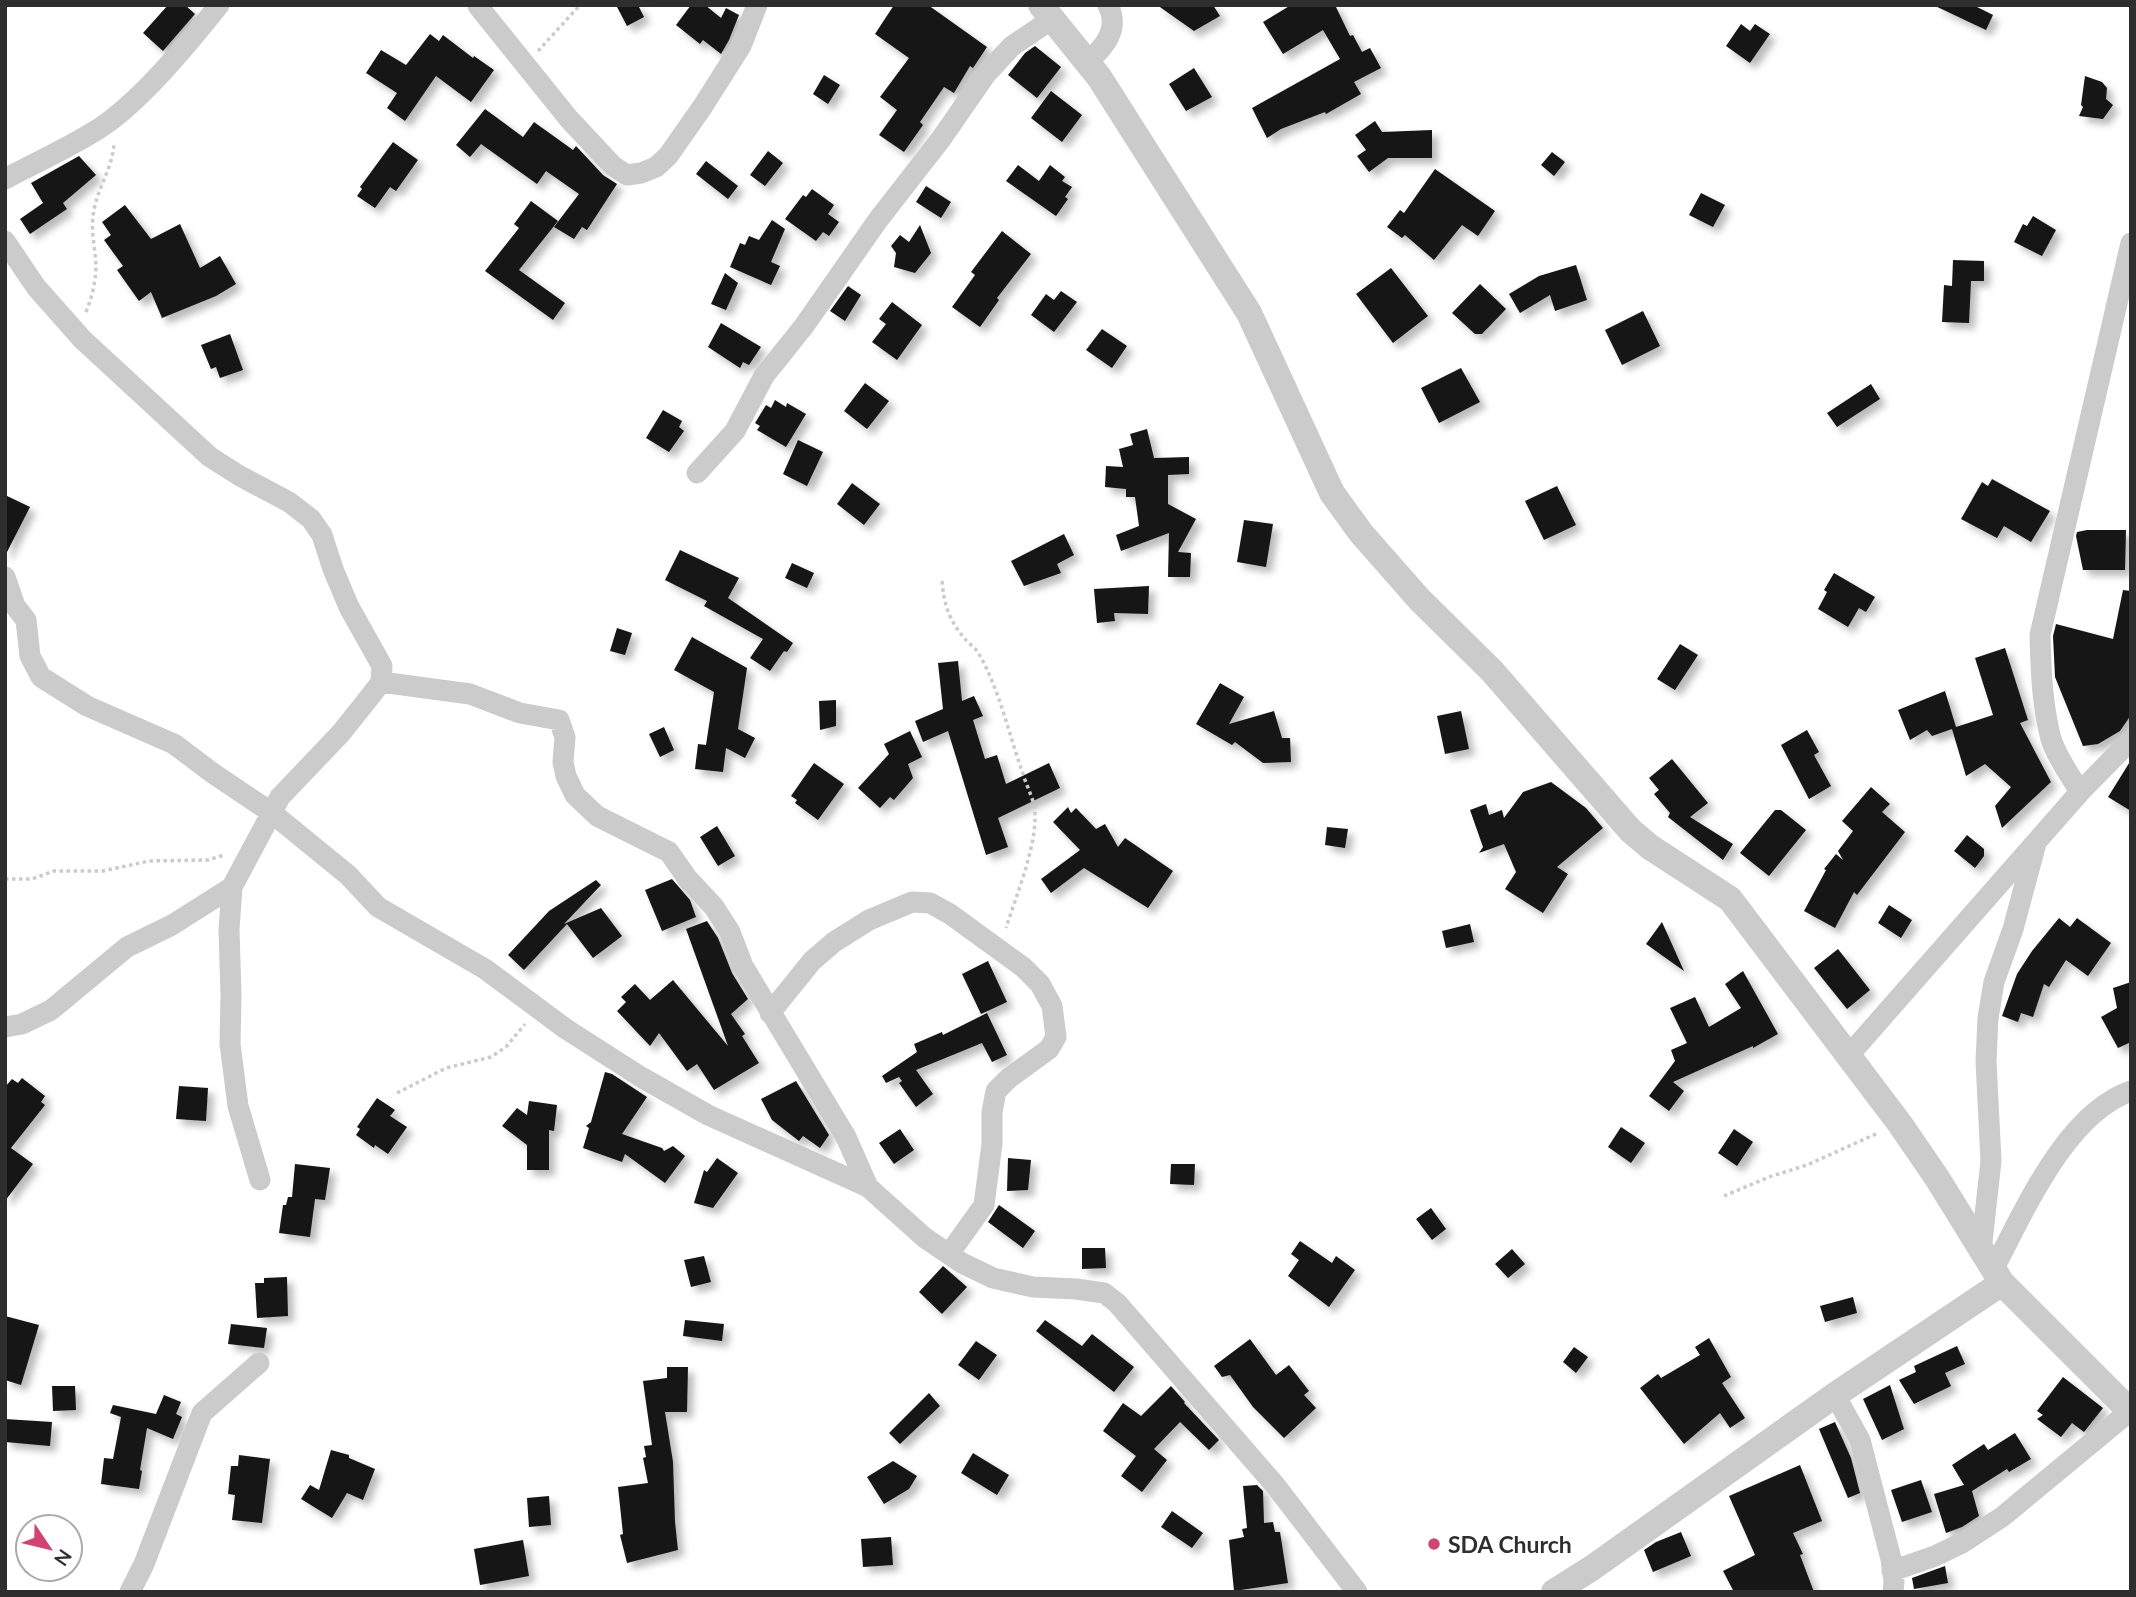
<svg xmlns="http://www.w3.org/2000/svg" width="2136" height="1597" font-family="Lato,sans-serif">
  <defs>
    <filter id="shadow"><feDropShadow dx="6" dy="6" stdDeviation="3.5" flood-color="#0004"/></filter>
  </defs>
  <rect width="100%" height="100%" fill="#fff"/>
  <path fill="#151515" filter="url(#shadow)" d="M168,5H185L195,14L163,51L143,33Z
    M616,5H638L644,17L627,26Z
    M691,5H705L721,18L726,8L739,15L729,40L721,54L703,40L700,44L676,25Z
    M894,5H928L987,47L973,68L970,66L954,93L944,87L920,122L923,125L904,152L879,135L897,110L880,97L909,58L875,34Z
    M1157,5H1213L1220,16L1194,31Z
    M1291,5H1335L1350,36L1353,35L1362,52L1370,48L1381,68L1354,82L1361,94L1326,114L1325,112L1281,129L1267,138L1252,108L1340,59L1323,30L1283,54L1263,22Z
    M1933,5H1973L1993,15L1986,30Z
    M1741,24L1750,31L1755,24L1770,34L1750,63L1726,46Z
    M430,34L439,41L443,35L473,58L474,56L494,70L471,102L436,76L405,121L387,108L397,93L366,73L381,50L406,65Z
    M1035,46L1061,67L1037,98L1008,75L1025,53Z
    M1194,68L1212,97L1186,111L1169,84Z
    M824,75L840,85L828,104L813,94Z
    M2085,76L2102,82L2107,88L2106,99L2113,105L2103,119L2079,116L2083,107L2081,105Z
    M1051,91L1082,115L1062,142L1031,118Z
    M485,109L523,137L534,122L573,150L576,146L603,175L617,184L587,230L582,227L574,239L554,227L579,194L546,171L537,184L481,144L470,157L456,145Z
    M1375,121L1382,132L1432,130V158H1388L1369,172L1357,156L1366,150L1355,135Z
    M393,142L418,160L396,191L390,187L375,208L357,196L362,189L360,187Z
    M768,151L783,163L765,186L750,175Z
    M1552,152L1565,162L1554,176L1541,165Z
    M79,156L96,175L63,203L67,209L30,234L20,219L43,203L31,183Z
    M706,161L738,186L728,199L696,174Z
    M1018,165L1039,181L1050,165L1065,177L1062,181L1072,187L1065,197L1068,199L1056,216L1006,181Z
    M1435,169L1495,211L1478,236L1462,225L1434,260L1405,235L1402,238L1387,227L1400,210L1404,213Z
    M926,186L951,202L941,218L916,202Z
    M812,189L834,205L828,214L839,222L829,236L823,232L816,241L785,219L803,195L806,197Z
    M1701,193L1725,205L1713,227L1689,215Z
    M531,201L558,221L519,270L565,303L553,320L485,271L519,228L514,224Z
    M125,205L151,239L180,224L200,268L220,256L236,284L216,296L162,318L151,292L139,301L117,270L123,266L104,240L111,235L102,222Z
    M2033,216L2056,230L2042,256L2014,242L2023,224L2027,226Z
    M772,220L785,229L771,262L780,266L771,285L730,267L740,243L745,245L749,236L759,240Z
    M920,225L931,253L915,273L894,267L896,253L891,246L900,235L909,242Z
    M1002,231L1031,254L997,298L999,300L980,327L952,307L975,275L971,272Z
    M1953,260L1984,261V281H1971L1969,323L1942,322L1944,285L1952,286Z
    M1576,265L1587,300L1555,311L1550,295L1520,313L1509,294L1539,276Z
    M1391,268L1428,316L1393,343L1356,294Z
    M725,273L738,283L726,310L711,304Z
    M1480,284L1506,309L1482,334H1475L1452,313Z
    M848,286L861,295L845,321L830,311Z
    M1061,291L1077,302L1054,332L1031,315L1046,294L1054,300Z
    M892,302L922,325L897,360L872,342L886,324L879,319Z
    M1643,311L1660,346L1622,365L1605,330Z
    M721,323L761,347L749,365L743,362L740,368L708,347Z
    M1102,329L1127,346L1112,368L1086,350Z
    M230,334L243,370L220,378L216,367L211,369L201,345Z
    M1461,368L1480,402L1439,423L1421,388Z
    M865,383L889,401L867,429L844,411Z
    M1871,384L1880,399L1837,427L1827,413Z
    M775,400L786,407L787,403L806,414L786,447L757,430L760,426L755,423L766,405L771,408Z
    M663,410L682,421L679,427L684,431L669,452L646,438Z
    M1147,429L1154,458L1189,457V474L1168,475V504L1196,519L1178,552L1191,553L1190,577H1168L1169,533L1121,551L1116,535L1139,526L1135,497H1126V489L1105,487L1106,466L1123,467L1119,449L1133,445L1130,434Z
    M798,440L823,452L807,486L783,474Z
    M1992,479L2050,511L2031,542L2004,526L1997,538L1961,519L1982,482L1988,486Z
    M852,483L880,504L864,525L837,504Z
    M1557,486L1576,525L1544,540L1525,501Z
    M5,495L30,507L5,556Z
    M1244,520L1273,524L1266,567L1237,562Z
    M2087,530H2126L2125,570H2083L2076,536L2077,532Z
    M1064,534L1074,555L1057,564L1061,573L1024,586L1011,561Z
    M680,550L739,578L728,598L793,643L787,652L784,651L770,671L750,658L763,639L704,606L707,601L665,580Z
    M792,563L814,573L807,588L785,578Z
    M1834,573L1875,597L1866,612L1859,608L1848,627L1818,609L1827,592L1824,590Z
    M1149,586L1148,614L1114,613L1115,621L1097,623L1094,589Z
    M2123,590L2131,591V715L2120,731L2098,744L2083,746L2055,677L2053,636L2056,624L2113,639Z
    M617,628L632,633L625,655L610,651Z
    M692,637L747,668L738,729L755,738L745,758L726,748L723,772L695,769L698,744L706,745L714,692L674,670Z
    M1680,644L1698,655L1675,690L1657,679Z
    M2005,648L2028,720L2020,723L2051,782L2002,828L1995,806L2011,787L1985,764L1966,776L1952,729L1932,736L1927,730L1910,740L1898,710L1945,691L1956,727L1993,715L1975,658Z
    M958,661L962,701L974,696L983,716L973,720L985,759L997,755L1006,784L1049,763L1060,788L998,818L1008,847L986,855L948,731L923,742L915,721L943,709L938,663Z
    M1220,683L1244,697L1229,724L1274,711L1282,738H1290L1291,762L1263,763L1235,742L1232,745L1196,724Z
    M836,700V726L820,730L819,701Z
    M1461,711L1469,749L1445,754L1437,716Z
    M664,727L674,750L660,757L649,734Z
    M1807,730L1819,752L1814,755L1831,786L1809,799L1781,745Z
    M910,731L922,757L908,764L913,778L894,800L890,797L880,808L858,788L889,754L884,744Z
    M1672,759L1708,803L1690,817L1733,844L1723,860L1668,817L1670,813L1654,794L1659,790L1649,778Z
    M2131,760V811L2108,797Z
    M814,763L844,784L818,820L795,803L797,800L791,796Z
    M1551,782L1586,808L1603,828L1557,867L1568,874L1543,913L1505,889L1516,872L1504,844L1479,853L1483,847L1470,810L1486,804L1489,815L1502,810L1504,818L1523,792Z
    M1871,787L1890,804L1882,812L1905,832L1857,895L1854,892L1835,928L1804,911L1826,870L1824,869L1836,854L1843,860L1838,851L1853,831L1842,821Z
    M1068,807L1071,813L1076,808L1096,829L1105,824L1118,847L1125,838L1173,871L1148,908L1084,868L1051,893L1041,879L1080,850L1053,822Z
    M1775,810H1781L1806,830L1769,876L1740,853Z
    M717,826L735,856L718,866L700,837Z
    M1327,827L1348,829L1345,848L1325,845Z
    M1967,835L1984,849V856L1975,868L1954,851Z
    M672,879L690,900L696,917L662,931L645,890Z
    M596,880L601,885L564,924L601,908L622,936L593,958L567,924L524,970L508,955L549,911Z
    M1889,905L1912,920L1901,938L1878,923Z
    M2059,918L2070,927L2077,918L2111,943L2088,976L2066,960L2049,987L2044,984L2033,1017L2021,1013L2018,1022L2002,1016L2017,974L2032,951Z
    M707,921L718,938L732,973L748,999L731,1014L745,1034L742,1036L759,1063L714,1090L697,1064L687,1071L659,1033L650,1046L617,1011L626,1002L621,997L635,984L650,1000L673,980L728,1046L686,929Z
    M1662,922L1684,971L1646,944Z
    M1470,924L1474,942L1446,948L1442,931Z
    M1838,949L1870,990L1847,1009L1814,968Z
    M988,961L1007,1002L981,1014L962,974Z
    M1743,971L1778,1034L1753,1048V1046L1673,1082L1684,1091L1669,1111L1649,1096L1675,1061L1671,1050L1687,1043L1670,1008L1695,997L1709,1027L1741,1008L1725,984Z
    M2131,982V1042L2118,1048L2101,1017L2117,1008L2113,988Z
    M987,1013L1007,1055L992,1062L982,1043L916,1070L933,1094L916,1107L899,1083L902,1081L899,1077L886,1083L882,1076L917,1052L914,1044L942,1032L943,1035Z
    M605,1072L612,1074L647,1097L622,1134L662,1148L664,1151L673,1146L685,1156L665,1183L625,1154L622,1162L583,1148L589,1128L586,1126L591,1122Z
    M22,1078L45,1096L41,1102L45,1105L11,1148L33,1164L5,1201V1087L12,1079L18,1083Z
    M796,1081L829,1135L820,1148L803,1136L799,1141L772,1120L761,1099Z
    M179,1086L208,1088L206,1121L176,1119Z
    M377,1098L395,1110L390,1116L407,1127L388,1154L375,1145L374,1148L356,1135L360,1129L357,1127Z
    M529,1101L557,1105L554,1131L549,1130V1170H527V1145L502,1126L517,1108L527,1115Z
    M1621,1127L1645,1143L1631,1163L1608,1147Z
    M900,1129L914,1150L894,1164L879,1143Z
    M1734,1129L1753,1142L1737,1166L1718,1153Z
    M717,1158L738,1173L713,1208L694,1203L704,1170L707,1172Z
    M1008,1158L1031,1160L1028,1190L1007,1191Z
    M295,1164L330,1168L325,1200L315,1199L310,1237L279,1233L283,1205H286L288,1197H292Z
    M1171,1164H1195L1194,1185L1170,1184Z
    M999,1205L1035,1231L1023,1248L988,1222Z
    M1431,1208L1446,1229L1432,1240L1416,1219Z
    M1300,1241L1332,1263L1336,1256L1355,1270L1329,1307L1288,1276L1299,1260L1291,1254Z
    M1082,1248H1105L1106,1268L1082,1269Z
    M1512,1249L1525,1264L1508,1278L1495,1264Z
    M704,1256L711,1282L691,1287L684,1260Z
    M943,1266L967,1287L942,1314L919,1292Z
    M287,1277L288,1316L257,1318L255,1283H264V1278Z
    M1853,1297L1857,1313L1825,1322L1820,1306Z
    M5,1316L39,1325L21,1385L5,1380Z
    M685,1320L724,1324L722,1341L683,1336Z
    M1045,1320L1082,1346L1092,1334L1134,1367L1114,1392L1036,1331Z
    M231,1324L267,1328L264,1348L228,1344Z
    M1709,1338L1731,1377L1722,1383L1745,1418L1730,1428L1720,1413L1684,1444L1640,1388L1658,1374L1661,1378L1700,1355L1695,1347Z
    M1250,1339L1276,1375L1289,1365L1309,1391L1304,1395L1316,1408L1284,1438L1253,1407L1230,1375L1222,1377L1214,1366Z
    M976,1341L997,1355L979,1380L958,1365Z
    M1957,1346L1965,1364L1945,1373L1951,1386L1914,1404L1899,1380L1916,1372L1914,1366Z
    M1574,1347L1588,1357L1576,1373L1563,1362Z
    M667,1367H688L687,1412H665L673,1462L675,1522L678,1550L627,1563L620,1535L623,1534L618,1487L648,1483L643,1458L646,1457L644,1446L652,1445L643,1381L667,1378Z
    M2063,1377L2103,1408L2084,1432L2072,1423L2061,1437L2037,1419L2043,1415L2037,1411Z
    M1890,1385L1904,1429L1882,1440L1863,1399Z
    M52,1386H75L76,1410L53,1411Z
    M1171,1386L1185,1402L1184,1403L1219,1440L1209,1450L1180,1422L1154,1449L1167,1460L1142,1492L1121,1476L1136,1456L1103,1431L1123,1403L1141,1416Z
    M929,1393L940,1406L900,1444L889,1433Z
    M164,1395L181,1402L176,1414L182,1417L173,1439L147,1428L140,1470L142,1471L139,1489L101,1484L104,1458L113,1459L121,1417L110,1413L113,1405L156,1414Z
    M5,1419L52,1422L50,1446L5,1442Z
    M1835,1422L1851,1458L1860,1493L1848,1498L1819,1429Z
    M2015,1433L2031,1459L2009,1472L2007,1469L1972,1491L1979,1516L1962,1527L1946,1533L1934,1494L1964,1485L1952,1465L1984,1444L1988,1450Z
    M331,1450L349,1455V1458L375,1469L363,1500L347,1493L332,1518L301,1499L310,1485L319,1490Z
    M973,1453L1009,1475L997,1495L961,1473Z
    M239,1455L270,1459L262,1523L232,1520L235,1495L228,1494L231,1466H238Z
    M893,1461L917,1476L909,1489L884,1504L867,1477Z
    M1800,1465L1822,1521L1793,1533L1803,1554L1800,1555L1814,1592H1734L1723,1571L1755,1555L1729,1496Z
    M1921,1480L1932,1512L1902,1522L1891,1490Z
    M1257,1485L1263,1491L1264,1523L1273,1522L1275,1532H1280L1288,1583L1234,1591L1229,1540L1244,1537L1242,1529L1247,1528L1243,1486Z
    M549,1496L551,1525L529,1527L527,1498Z
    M1172,1511L1203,1533L1192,1548L1161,1527Z
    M1681,1532L1691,1556L1653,1572L1644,1550L1656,1542Z
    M891,1537L893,1565L863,1567L861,1539Z
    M523,1540L529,1576L480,1585L474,1549Z
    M1945,1566L1948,1583L1914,1589L1912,1578Z"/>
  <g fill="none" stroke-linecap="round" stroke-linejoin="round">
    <path stroke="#cbcbcb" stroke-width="3.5" stroke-dasharray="3.5 3.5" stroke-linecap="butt" d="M538,51L580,5
      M86,312C92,297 96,281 96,265C95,247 90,228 94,210C98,187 113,167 114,143
      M942,581C944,605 949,620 965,639C969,644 976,648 979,654C1000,691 1009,735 1023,774C1027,788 1035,800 1035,815C1036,848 1016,896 1006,928
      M5,879H32L54,871H103L149,861L208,860L224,855
      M397,1093L446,1068L491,1057L506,1047L525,1024
      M1724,1196L1769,1177L1807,1165L1878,1133"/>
    <path stroke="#cbcbcb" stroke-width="21" d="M478,6L569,119L613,166L627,175L641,173L656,167L668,156L703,106L741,46L757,5
      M1087,62C1105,47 1120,29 1108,5
      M5,179C35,163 66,149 95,131C137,106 188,44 219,5
      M5,241L36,287L82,339L173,423L210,457L240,476L289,502L311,519L322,535L333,569L349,607L382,666L381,682L372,694L341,733L280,797L232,887L172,925L127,947L51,1010L22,1024L5,1027
      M697,473L735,431L764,376L804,326L878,220L941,139L986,74L1012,46L1052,19
      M5,577L15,606L26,620L30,656L41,677L87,706L174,744L214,774L272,813L348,875L378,907L485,969L566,1029L641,1077L708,1115L868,1187L925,1238L962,1263L993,1278L1033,1287L1076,1289L1104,1293L1117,1303L1275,1485L1357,1592
      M381,682L470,694L520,713L559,720L565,737L563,762L566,776L575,795L597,816L669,852L687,878L714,907L730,932L743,966L846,1137L868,1187
      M2080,792C2070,775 2057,758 2051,739C2042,705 2041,670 2040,635L2131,243
      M232,887L229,929L231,995L230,1044L238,1106L260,1180
      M770,1013L812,961L834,942L869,920L912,902L930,903L950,914L1023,967L1040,984L1052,1006L1056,1037L1049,1049L1009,1078L996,1091L992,1112V1144L984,1205L949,1254
      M1849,1055L2080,792L2131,740
      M1981,1251L1991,1161L1986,1061L1988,1018L1994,982L2013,929L2035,847
      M1993,1270C2024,1212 2065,1114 2131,1091
      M1835,1395L1860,1440L1891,1559L1894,1582L1893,1592
      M1892,1571L1935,1556L1962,1543L2002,1517L2130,1411
      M130,1592L144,1564L202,1413L259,1363"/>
    <path stroke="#cbcbcb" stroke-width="26" d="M1041,5L1099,77L1249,313L1332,493L1361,533L1419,599L1492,671L1630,830L1650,847L1730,899L1900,1124L1937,1178L2002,1283L2131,1412
      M1554,1592L1592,1568L1835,1395L2002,1283"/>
  </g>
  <circle fill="#d14471" stroke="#fff" stroke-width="2.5" cx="1434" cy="1544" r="7"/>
  <g text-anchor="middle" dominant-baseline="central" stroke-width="7" stroke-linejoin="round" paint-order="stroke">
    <g font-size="23" font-weight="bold" fill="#2e2e2e" stroke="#fff" text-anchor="start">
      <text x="1448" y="1544">SDA Church</text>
    </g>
  </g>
  <rect width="2136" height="1597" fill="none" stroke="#2e2e2e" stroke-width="14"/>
  <g transform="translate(49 1548) rotate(125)"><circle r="33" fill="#ffffff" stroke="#ababab" stroke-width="2"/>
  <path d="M0-5L12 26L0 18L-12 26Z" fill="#d14471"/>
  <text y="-10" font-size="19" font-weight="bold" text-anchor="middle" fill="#2e2e2e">N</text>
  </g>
</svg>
